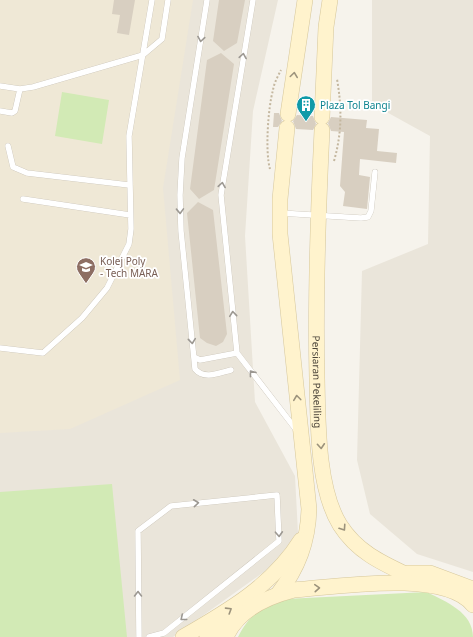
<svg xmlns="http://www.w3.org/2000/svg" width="473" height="637" font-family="'Noto Sans',sans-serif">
  <rect width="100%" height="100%" fill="#f6f3ec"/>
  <path fill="#eae5da" d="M0,0H278L253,111L245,236L255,402L295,476L298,533L279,561L173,637H0Z
    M372,0H473V572L417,554L370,514L357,460L362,271L428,244L430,136L372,104Z"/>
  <path fill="#efe8d6" d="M0,0H193L163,188L180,380L70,429L0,433Z"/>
  <path fill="#d2eab5" d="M62,92L109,100L102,144L55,136Z
    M112,484L127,637H0V492Z
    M427,592C446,602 473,612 473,637H238C250,613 261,608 285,599Z"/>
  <path fill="#d8cfc1" d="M114,0H135L129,35L117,33L120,15L112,14Z
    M219,0H245L237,43L224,51L213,41Z
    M221,53L234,64L214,190L199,199L190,189L207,60Z
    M274,113H279L282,121L278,127H273Z
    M297,115L313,116L316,124L313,130L296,129L293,121Z
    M331,117L367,120L366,128L379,129L377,151L397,153L396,163L360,159L359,175L370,177L367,209L343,206L345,192L340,186L344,132L331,131L328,123Z
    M198,202L213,210L227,334L223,342L216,346L207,343L200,338L187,213Z"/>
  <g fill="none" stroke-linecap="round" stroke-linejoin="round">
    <defs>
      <path id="lane" d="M207,0L182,158L180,195L181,231L195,369C204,380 219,373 231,370
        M253,0L221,195L237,353L298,432
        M0,86L20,89L33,87L143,55L162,39L168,0
        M0,111L12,113L15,111L20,89
        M8,146L13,167L27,173L129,185
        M23,199L130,215
        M280,213L361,218L368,217L371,211L375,172
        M0,348L43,353L82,318L107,288L129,244L131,229L129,136L152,0
        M194,357L200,360L237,353
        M139,637L138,531L171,506L277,495L279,541L164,633L149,637"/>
      <g id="secondary">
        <path d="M288,114L305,0"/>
        <path d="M322,117L326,27L330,0"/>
        <path id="s1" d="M322,130C318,213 315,295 317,378C318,421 317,488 340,525C361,558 393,567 426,584"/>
        <path d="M407,573H430L473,589"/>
        <path d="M278,594C298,568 308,542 309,509L280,234V199L287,128"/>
        <path d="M183,637C228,611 273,585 301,540"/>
        <path d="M207,637L235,620"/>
        <path d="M226,637C238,610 266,597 294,590C336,587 444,569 473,605"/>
      </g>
    </defs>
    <use href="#lane" stroke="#c2bbae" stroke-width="6"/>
    <use href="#secondary" stroke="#d6c79b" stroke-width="16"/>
    <path stroke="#c4b79f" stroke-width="2" stroke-dasharray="2 2" stroke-linecap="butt" d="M334,161C342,133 342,108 337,79
      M270,169C265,152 268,108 273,90C274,83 278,76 281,70"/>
    <use href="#lane" stroke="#fff" stroke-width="5.5"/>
    <use href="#secondary" stroke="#fff3cd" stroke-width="15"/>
  </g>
  <defs><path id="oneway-chevron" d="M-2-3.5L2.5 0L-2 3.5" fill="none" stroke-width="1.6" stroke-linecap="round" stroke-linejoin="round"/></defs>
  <g stroke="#9c9892">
    <use href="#oneway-chevron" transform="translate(201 39) rotate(99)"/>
    <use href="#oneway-chevron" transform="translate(243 56) rotate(-81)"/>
    <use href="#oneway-chevron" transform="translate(222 185) rotate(-81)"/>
    <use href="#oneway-chevron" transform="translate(180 211) rotate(88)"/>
    <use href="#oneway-chevron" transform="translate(233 314) rotate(-96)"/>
    <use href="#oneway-chevron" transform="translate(192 341) rotate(84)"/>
    <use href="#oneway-chevron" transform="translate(252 373) rotate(-127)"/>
    <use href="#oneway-chevron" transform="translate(196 503) rotate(-6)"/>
    <use href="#oneway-chevron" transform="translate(279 534) rotate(87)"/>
    <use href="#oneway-chevron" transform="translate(138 594) rotate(-90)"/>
    <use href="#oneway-chevron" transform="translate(183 618) rotate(141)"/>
  </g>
  <g stroke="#9c937c">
    <use href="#oneway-chevron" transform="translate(294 75) rotate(-82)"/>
    <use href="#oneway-chevron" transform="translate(297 398) rotate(-97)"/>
    <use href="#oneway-chevron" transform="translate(321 446) rotate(86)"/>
    <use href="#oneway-chevron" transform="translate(343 528) rotate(56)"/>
    <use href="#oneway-chevron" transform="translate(317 588) rotate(-4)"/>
    <use href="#oneway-chevron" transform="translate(229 610) rotate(-32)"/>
  </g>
  <defs>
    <symbol id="building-pin" viewBox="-11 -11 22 30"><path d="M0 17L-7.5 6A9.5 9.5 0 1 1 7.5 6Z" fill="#0f9aa8" stroke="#fff"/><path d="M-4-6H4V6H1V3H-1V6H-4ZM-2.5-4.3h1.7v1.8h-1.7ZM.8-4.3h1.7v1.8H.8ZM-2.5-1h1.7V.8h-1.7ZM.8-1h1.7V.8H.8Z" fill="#fff"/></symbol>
    <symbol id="university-pin" viewBox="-11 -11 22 30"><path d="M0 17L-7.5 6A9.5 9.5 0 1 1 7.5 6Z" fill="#8d6e63" stroke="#fff"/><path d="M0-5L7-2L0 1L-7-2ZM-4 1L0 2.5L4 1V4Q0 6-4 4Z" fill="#fff"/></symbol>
  </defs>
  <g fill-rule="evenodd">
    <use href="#building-pin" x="295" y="94" width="22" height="30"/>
    <use href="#university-pin" x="75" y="256" width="22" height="30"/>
  </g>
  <g text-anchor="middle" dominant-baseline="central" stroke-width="3.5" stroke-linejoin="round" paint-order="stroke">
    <g font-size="10" fill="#0d838f" stroke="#fff" text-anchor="start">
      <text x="320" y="105">Plaza Tol Bangi</text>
    </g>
    <g font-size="10" fill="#785e54" stroke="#fff" text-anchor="start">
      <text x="100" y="261">Kolej Poly<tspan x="100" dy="12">- Tech MARA</tspan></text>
    </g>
    <g font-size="10" fill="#4b4439" stroke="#fff">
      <text stroke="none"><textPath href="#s1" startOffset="252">Persiaran Pekeliling</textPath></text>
    </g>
  </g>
</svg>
